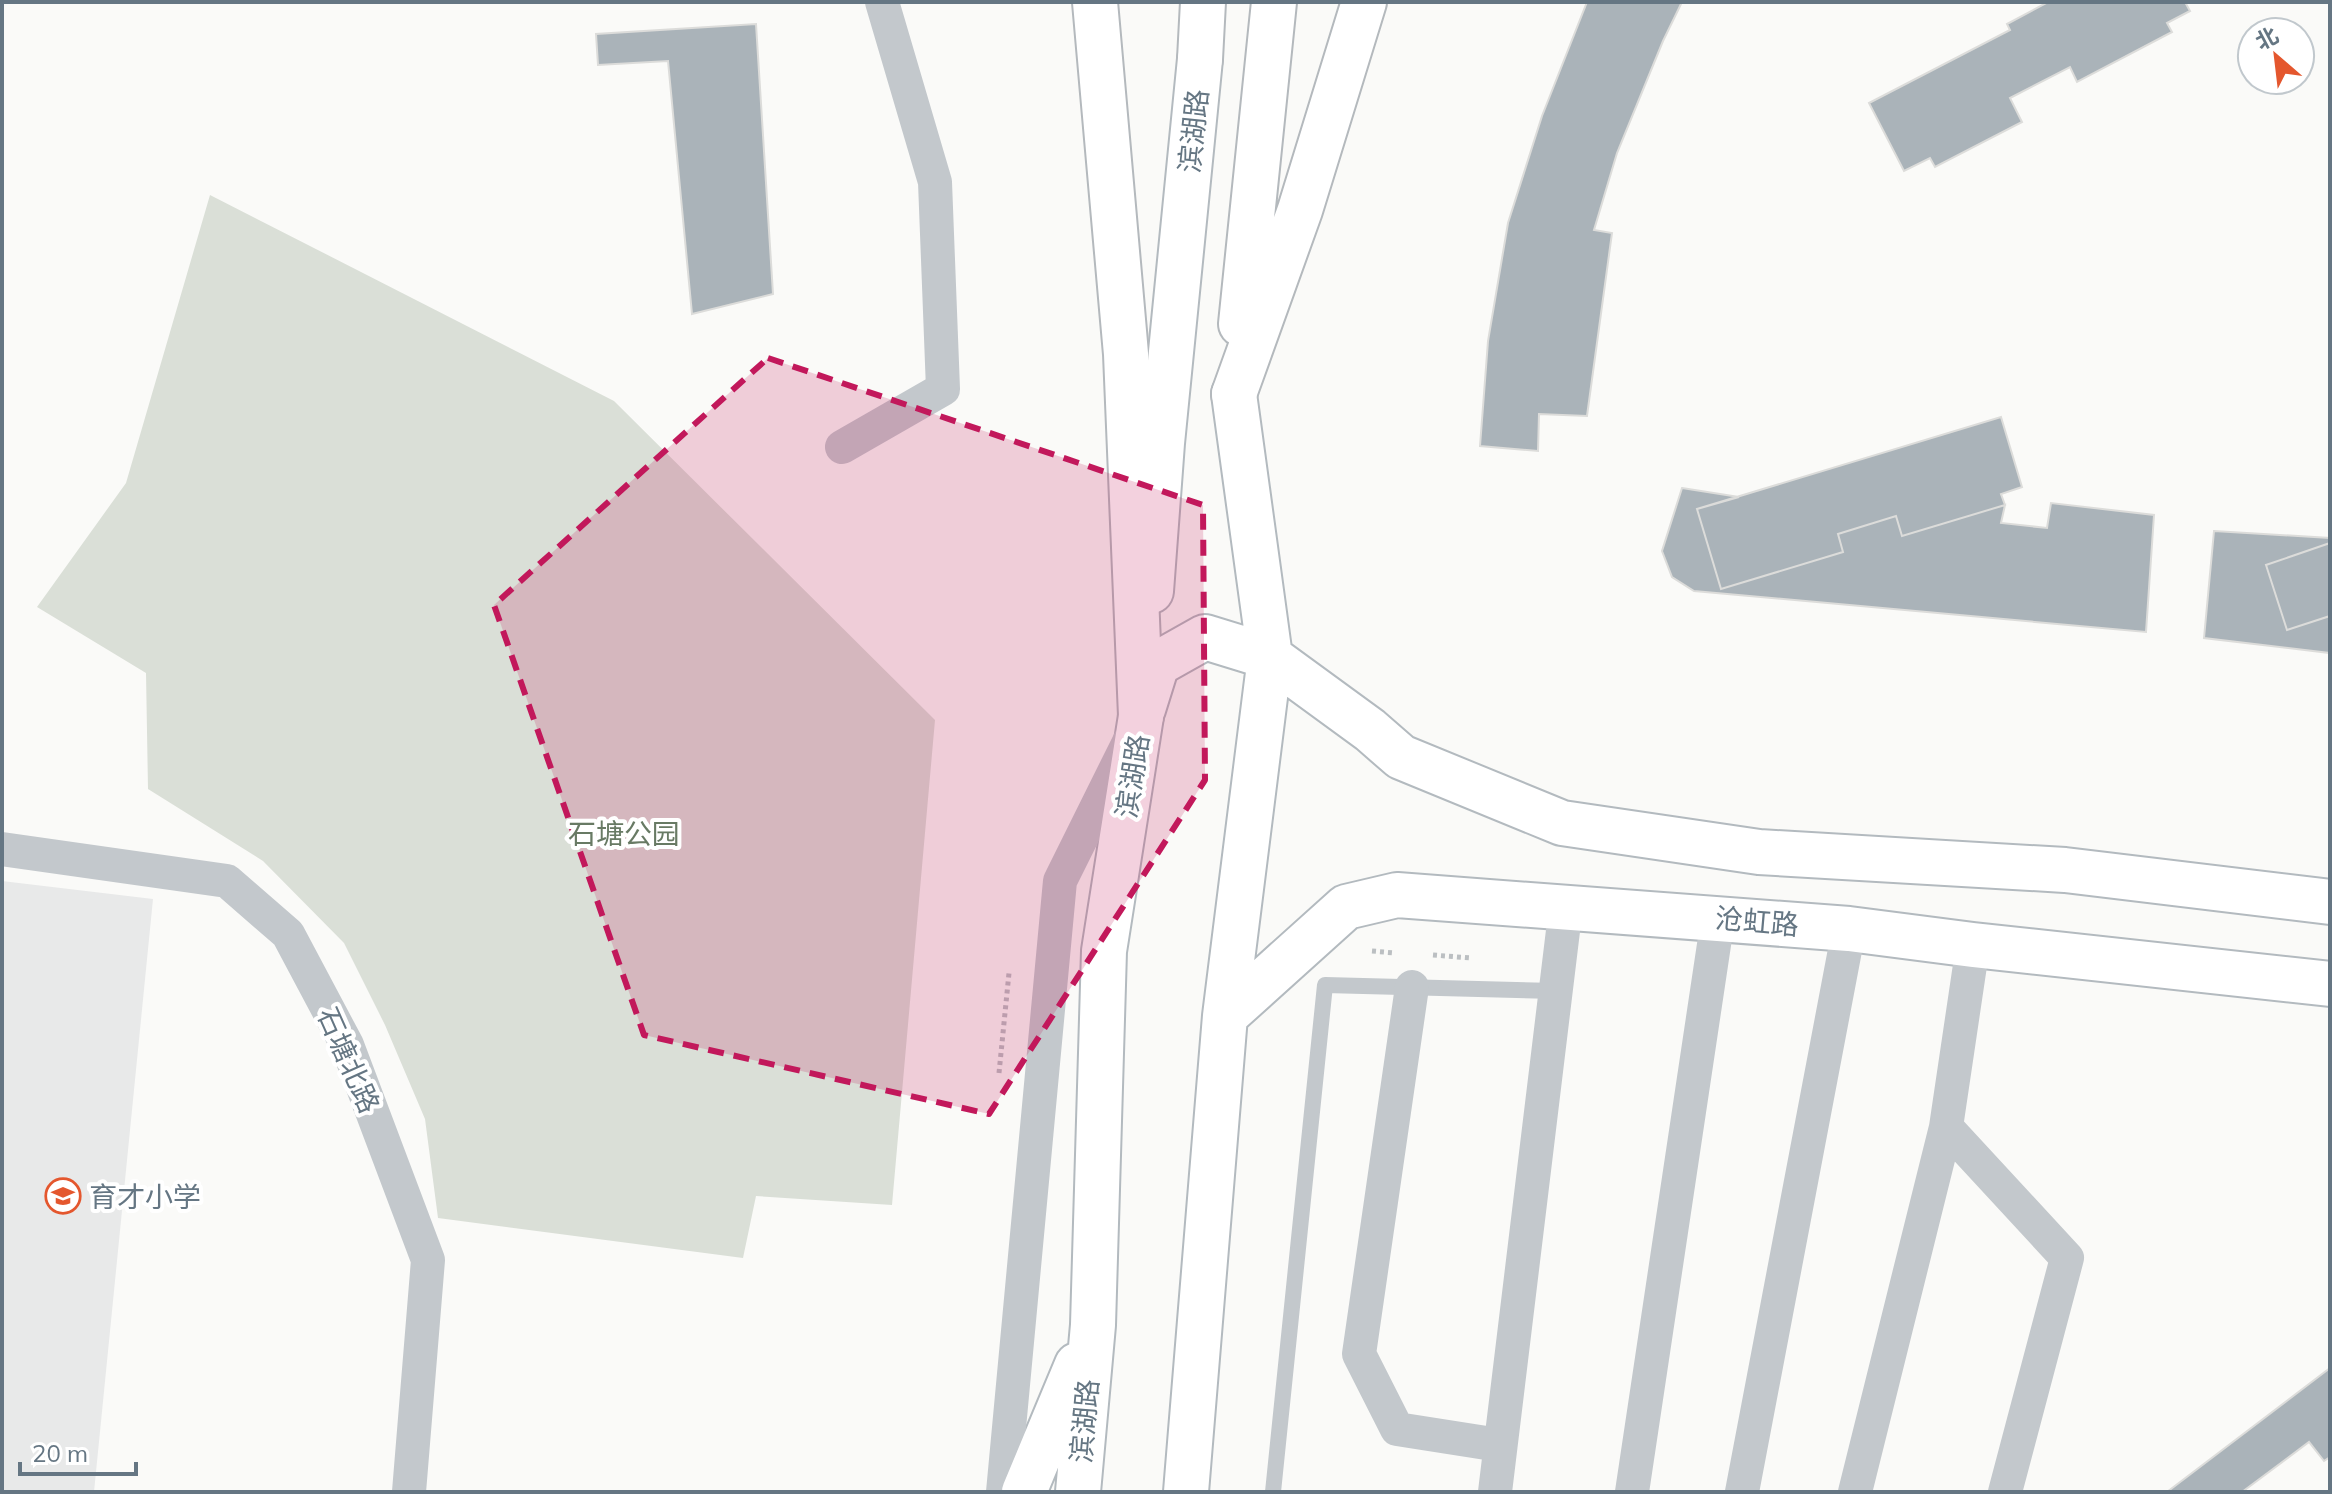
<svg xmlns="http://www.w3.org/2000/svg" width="2332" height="1494" font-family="Mulish,'Noto Sans SC',sans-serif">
  <rect width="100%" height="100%" fill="#fafaf8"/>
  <path fill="#e8e9e9" d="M2,881L153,899L94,1492H2Z"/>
  <path fill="#dadfd7" d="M210,195L614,401L935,720L892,1205L756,1196L743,1258L438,1218L425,1119L385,1025L344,943L263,861L148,789L146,673L37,607L126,483Z"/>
  <path fill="#aab3b9" stroke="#dcdcda" stroke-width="2" d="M1587,2H1682L1663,41L1617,153L1594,230L1612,233L1587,416L1539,414L1538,451L1480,446L1488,341L1508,223L1542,116Z
    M2048,2H2185L2190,11L2167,23L2172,32L2077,82L2070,67L2010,98L2022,122L1935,167L1930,158L1904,171L1869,103L2010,30L2007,24Z
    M756,24L773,294L692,314L668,61L598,65L596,34Z
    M2001,417L2022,487L2001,494L2005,505L1902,536L1896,516L1838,534L1843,552L1721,589L1697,509Z
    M1682,488L1739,497L1697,509L1721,589L1843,552L1838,534L1896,516L1902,536L2005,505L2001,523L2047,528L2051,503L2154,515L2146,632L1694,591L1672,577L1662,551Z
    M2214,531L2330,538V543L2266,565L2287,630L2330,616V653L2204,638Z
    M2330,543V616L2287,630L2266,565Z
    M2330,1368V1457L2324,1461L2309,1442L2242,1492H2167Z"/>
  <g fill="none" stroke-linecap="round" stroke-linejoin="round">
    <defs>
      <path id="secondary" d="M1151,591L1162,443L1200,59
        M1143,709L1157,664L1205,637L1270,657L1370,730L1401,757L1562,823L1759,852L2065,870L2330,902
        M1225,1016L1346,907L1397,895L1849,929L1973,945L2330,984
        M1024,1492L1077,1365
        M1078,1492L1093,1325L1104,951L1141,716L1144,679
        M1186,1492L1225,1016L1270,657L1234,394"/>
      <path id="trunk" d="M1095,2L1126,354L1141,716
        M1200,59L1203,2
        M1241,324L1274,2
        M1234,394L1300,210L1364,2"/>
    </defs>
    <use href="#secondary" stroke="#b3babf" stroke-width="48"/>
    <use href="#trunk" stroke="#b4b9bd" stroke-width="48"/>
    <path stroke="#bbbfc2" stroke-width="5" stroke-dasharray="4 4" stroke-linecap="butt" d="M1372,951L1395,953
      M1433,955L1471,958
      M999,1073L1009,973"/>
    <path stroke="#c3c8cc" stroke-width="16" d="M1273,1492L1325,985L1556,991"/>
    <path stroke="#c3c8cc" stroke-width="34" d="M842,447L943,389L935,182L882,2
      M2,849L227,881L288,934L347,1045L428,1260L409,1492
      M1412,987L1359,1354L1397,1429L1499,1445
      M1946,1127L2067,1258L2005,1492
      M1003,1492L1060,881L1129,742
      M1495,1492L1566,906
      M1632,1492L1718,918
      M1742,1492L1849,929
      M1855,1492L1946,1127L1973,945"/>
    <use href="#secondary" stroke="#fff" stroke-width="44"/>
    <use href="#trunk" stroke="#fff" stroke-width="44"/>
  </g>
  <path fill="#c2185b" fill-opacity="0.2" stroke="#c2185b" stroke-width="6" stroke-dasharray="16 10" stroke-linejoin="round" d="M768,358L1203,505L1205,780L989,1114L644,1035L494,605Z"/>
  <defs>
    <symbol id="school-ring" viewBox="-11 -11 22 22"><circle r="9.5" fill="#fff" stroke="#e4572e" stroke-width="1.5"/><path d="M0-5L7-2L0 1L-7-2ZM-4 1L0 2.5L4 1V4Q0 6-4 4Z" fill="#e4572e"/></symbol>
  </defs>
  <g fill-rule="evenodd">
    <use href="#school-ring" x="43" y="1176" width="40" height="40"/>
  </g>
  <g text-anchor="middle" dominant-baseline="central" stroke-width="8" stroke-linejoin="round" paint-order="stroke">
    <g font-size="28" fill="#657683" stroke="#fff">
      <text transform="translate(1193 131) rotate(-84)">滨湖路</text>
      <text transform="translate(1132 776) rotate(-81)">滨湖路</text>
      <text transform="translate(1757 921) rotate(5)">沧虹路</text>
      <text transform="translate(349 1060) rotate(66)">石塘北路</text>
      <text transform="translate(1084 1421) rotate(-85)">滨湖路</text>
    </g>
    <g font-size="28" fill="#687a64" stroke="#fff">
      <text x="624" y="833">石塘公园</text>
    </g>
    <g font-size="28" fill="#657683" stroke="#fff" text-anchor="start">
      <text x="89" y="1196">育才小学</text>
    </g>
  </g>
  <rect width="2332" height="1494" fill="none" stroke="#657683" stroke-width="8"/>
  <g transform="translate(2276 56) rotate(332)"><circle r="38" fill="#ffffff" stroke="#c1c8cd" stroke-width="2"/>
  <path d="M0-6L14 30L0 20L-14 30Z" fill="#e4572e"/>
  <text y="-12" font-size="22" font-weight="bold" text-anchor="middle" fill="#657683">北</text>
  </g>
  <path d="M20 1462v12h116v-12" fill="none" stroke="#657683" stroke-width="4"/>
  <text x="32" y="1462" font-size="24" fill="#657683" stroke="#ffffff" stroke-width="6" paint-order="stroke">20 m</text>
</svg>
